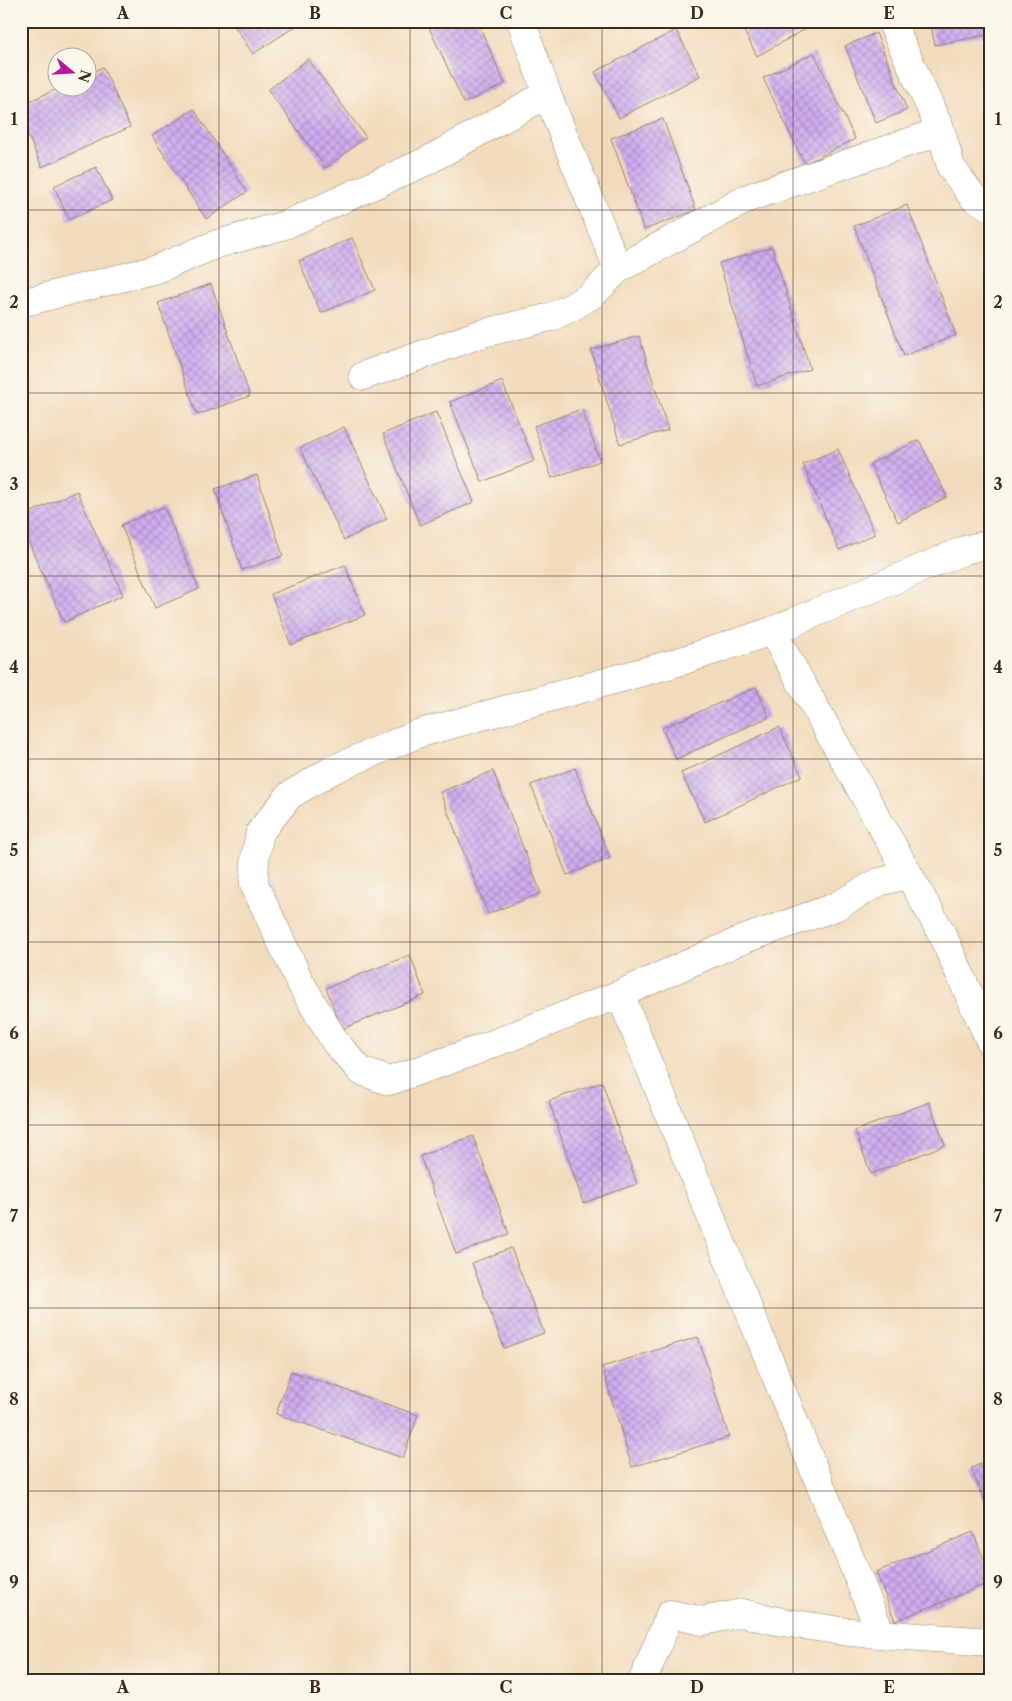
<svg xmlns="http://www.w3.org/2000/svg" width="1012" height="1701" font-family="'Libre Caslon Text',serif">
  <defs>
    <pattern id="building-cross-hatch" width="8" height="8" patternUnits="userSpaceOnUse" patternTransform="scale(1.25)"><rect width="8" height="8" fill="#cfadf1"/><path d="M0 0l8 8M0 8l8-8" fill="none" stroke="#a98dc3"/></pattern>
  </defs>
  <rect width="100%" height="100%" fill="#fbf7ec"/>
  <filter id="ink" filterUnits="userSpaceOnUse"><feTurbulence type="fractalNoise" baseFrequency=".02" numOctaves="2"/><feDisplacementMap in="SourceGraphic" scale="10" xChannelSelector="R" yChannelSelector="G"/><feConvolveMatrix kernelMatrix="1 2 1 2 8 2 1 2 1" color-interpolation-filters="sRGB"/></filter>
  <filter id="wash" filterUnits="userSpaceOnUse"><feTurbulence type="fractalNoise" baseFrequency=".0096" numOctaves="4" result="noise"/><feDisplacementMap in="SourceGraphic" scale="20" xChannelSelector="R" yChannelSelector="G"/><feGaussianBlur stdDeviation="1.12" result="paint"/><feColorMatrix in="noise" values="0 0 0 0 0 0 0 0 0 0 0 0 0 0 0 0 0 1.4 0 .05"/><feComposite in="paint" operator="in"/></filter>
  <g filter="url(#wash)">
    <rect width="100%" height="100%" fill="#f2dbbd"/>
    <g id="blocks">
      <path fill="url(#building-cross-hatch)" d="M231,21H293L296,26L253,54Z
        M431,21H477L505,84L464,103L427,23Z
        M739,21H820L757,56Z
        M930,21H991V34L935,45Z
        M676,30L700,76L619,118L595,72Z
        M876,33L907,110L876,123L845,46Z
        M814,53L855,139L805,164L763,78Z
        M308,59L366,137L326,168L268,90Z
        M103,67L130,127L42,167L21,120V105L59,88H88V75Z
        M194,109L247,192L206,219L152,136Z
        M663,119L696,210L644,230L611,138Z
        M96,167L112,200L69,220L54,186Z
        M907,205L956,335L904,356L854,226Z
        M352,238L375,290L321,313L299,261Z
        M772,247L810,369L757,386L719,263Z
        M211,284L250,396L197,415L158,303Z
        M639,336L668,430L620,444L591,350Z
        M502,381L534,461L482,482L450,402Z
        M582,409L600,461L552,478L534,426Z
        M436,412L474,502L420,525L383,434Z
        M344,427L387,519L344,540L300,448Z
        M919,440L947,497L898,522L870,464Z
        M838,449L875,534L839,550L803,464Z
        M257,475L283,556L242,570L215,489Z
        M77,491L123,595L64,622L21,525V517Z
        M164,507L199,589L155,608L121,525Z
        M345,565L365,615L291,645L271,594Z
        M756,687L769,717L676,759L662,728Z
        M779,727L802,776L705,822L681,773Z
        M575,768L610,858L567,875L531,785Z
        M493,771L541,893L488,914L440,792Z
        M410,955L425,995L342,1029L326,988Z
        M602,1082L637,1184L583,1203L549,1101Z
        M929,1102L945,1145L871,1174L855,1131Z
        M473,1136L509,1234L456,1254L420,1156Z
        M511,1248L544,1333L504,1348L472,1263Z
        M698,1337L729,1437L632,1467L602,1367Z
        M291,1371L418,1415L403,1458L276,1414Z
        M991,1460V1517L971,1468Z
        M973,1532L991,1577V1582L895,1621L876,1572Z"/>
    </g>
  </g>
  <g filter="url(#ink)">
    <use href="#blocks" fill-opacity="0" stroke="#96826e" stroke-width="1"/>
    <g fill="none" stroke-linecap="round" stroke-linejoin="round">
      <defs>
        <path id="street" d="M521,21L547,94L618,269
          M891,21L941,131L951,167L973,197L991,208
          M21,303L157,269L217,244L285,225L427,161L547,94
          M363,376L480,334L551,317L572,307L593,294L618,269L748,198L941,131
          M772,631L941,932L991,1043
          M908,875L879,882L835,907L739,941L620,994L472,1052L389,1081L361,1071L335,1042L300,982L254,884L255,858L260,832L290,795L334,769L417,734L675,663L772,631L965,550L991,543
          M620,994L881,1634
          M643,1680L670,1614L703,1621L742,1613L782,1622L849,1632L991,1642"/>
      </defs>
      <use href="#street" stroke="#96826e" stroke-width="29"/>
      <use href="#street" stroke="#fff" stroke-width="28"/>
    </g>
  </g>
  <path fill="none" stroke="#3b2a1e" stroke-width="1" stroke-opacity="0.55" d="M219,21V1680M410,21V1680M602,21V1680M793,21V1680M21,210H991M21,393H991M21,576H991M21,759H991M21,942H991M21,1125H991M21,1308H991M21,1491H991"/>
  <rect width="1012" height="1701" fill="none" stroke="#fbf7ec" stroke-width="55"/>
  <g transform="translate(72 72) rotate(108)"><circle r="24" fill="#fbf7ec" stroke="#aea59a"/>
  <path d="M0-4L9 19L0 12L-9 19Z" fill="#b5179e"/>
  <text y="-8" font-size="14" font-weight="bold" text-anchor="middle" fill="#3b2a1e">N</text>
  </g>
  <rect x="28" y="28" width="956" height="1646" fill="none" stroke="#3b2a1e" stroke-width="2"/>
  <g font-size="16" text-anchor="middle" font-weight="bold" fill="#3b2a1e">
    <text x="123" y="19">A</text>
    <text x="315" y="19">B</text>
    <text x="506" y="19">C</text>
    <text x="697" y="19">D</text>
    <text x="889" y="19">E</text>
    <text x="14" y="125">1</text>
    <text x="998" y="125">1</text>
    <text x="14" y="308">2</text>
    <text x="998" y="308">2</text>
    <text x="14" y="490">3</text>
    <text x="998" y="490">3</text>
    <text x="14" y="673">4</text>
    <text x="998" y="673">4</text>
    <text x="14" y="856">5</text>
    <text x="998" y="856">5</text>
    <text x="14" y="1039">6</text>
    <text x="998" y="1039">6</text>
    <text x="14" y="1222">7</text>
    <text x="998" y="1222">7</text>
    <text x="14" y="1405">8</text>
    <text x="998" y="1405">8</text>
    <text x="14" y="1588">9</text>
    <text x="998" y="1588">9</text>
    <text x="123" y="1693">A</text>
    <text x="315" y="1693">B</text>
    <text x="506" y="1693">C</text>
    <text x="697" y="1693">D</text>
    <text x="889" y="1693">E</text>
  </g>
</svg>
